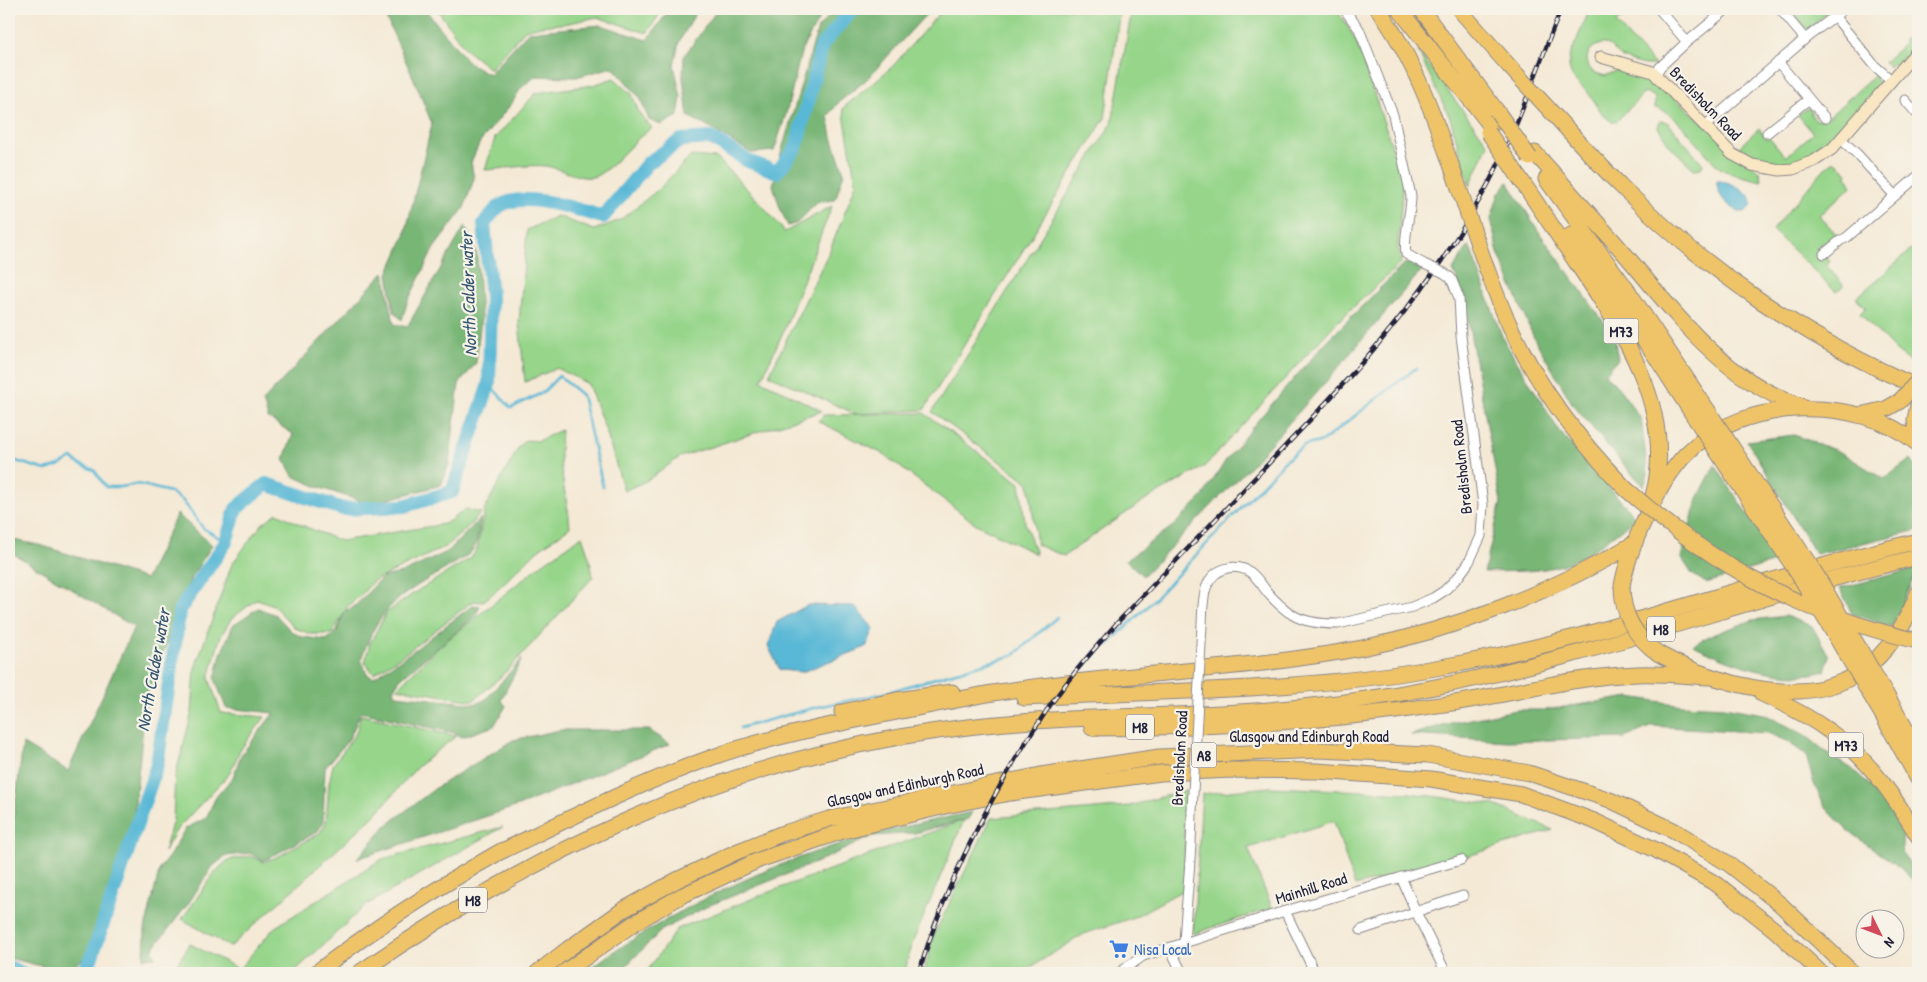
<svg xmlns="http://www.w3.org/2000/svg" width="1927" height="982" font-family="'Patrick Hand',sans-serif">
  <rect width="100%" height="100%" fill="#f7f3e8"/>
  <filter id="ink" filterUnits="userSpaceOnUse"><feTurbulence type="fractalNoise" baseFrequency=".02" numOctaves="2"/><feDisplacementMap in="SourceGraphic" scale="10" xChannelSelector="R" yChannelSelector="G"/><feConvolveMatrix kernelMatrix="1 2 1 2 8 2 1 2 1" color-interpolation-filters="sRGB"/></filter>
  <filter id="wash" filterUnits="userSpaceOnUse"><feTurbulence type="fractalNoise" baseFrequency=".0096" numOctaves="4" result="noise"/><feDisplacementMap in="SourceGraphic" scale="20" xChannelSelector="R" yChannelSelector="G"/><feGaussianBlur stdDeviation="1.12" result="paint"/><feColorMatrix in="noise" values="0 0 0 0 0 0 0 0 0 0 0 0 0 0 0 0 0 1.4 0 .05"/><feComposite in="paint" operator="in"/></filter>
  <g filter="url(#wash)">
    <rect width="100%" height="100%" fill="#f4e9d5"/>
    <path fill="#96d58a" stroke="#5c7c62" d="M437,9H663L647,33L597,17L569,23L541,26L525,30L490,69L466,50Z
      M943,9H1120L1105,118L924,410L856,414L769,375L830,250L856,184L843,108L893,66Z
      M1132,9H1336L1355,38L1403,179L1398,245L1401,263L1334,325L1205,466L1139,504L1064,556L1037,545L1029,483L932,412L1112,123Z
      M1590,9H1632L1616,23L1655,65C1645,66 1634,63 1625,59C1614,55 1612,38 1596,46C1591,48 1588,53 1587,58C1587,64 1589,68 1593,72L1605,76L1620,69L1647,74L1760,172L1761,181C1751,178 1728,174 1720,168C1702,153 1677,110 1655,108V97L1645,92L1617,121L1612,122C1598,112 1601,110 1592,98C1581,82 1567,82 1569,58Z
      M1789,9H1827L1829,11L1809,29H1806L1793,11Z
      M1918,27V44L1897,67L1893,63L1889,67L1884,62L1905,43L1903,40Z
      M1418,51L1488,144L1470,186L1450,118Z
      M1874,76L1880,86L1828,146C1803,164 1768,172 1740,153C1732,147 1724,139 1717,132L1719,130L1738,148L1759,128L1766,139L1769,137L1786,157L1813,133L1798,115L1808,108L1811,109V114L1816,120H1825Z
      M614,78L632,94L639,113L652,128C632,140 619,163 598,175C585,183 560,168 546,166C529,164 503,169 485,170L495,138L536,93L593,85Z
      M1660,121L1667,122L1703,164L1701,168L1694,169L1670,146L1658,127Z
      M691,156L717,158L763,206L785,232L832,206L784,330L761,380L822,411L680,457L646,481L624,491L607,434L588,384L557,368L525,382L519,322L527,230L557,216L594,230L620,220L659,189Z
      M1834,161L1848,173L1847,176L1852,186L1819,215L1837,235V238L1828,246L1824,242L1819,246L1830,261L1826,265L1844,286L1836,292L1772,230L1824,169Z
      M1918,244V355L1912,363L1896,351L1860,314L1866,307L1856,298Z
      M924,413L1020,483L1025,523L1036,554L976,524L883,454L818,421L824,415Z
      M561,430C560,445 559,460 562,475C564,492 569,509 570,527L538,550L490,596L482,602L473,601L406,653L374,674L365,663L370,643L386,613L417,591L471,558L477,549L485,508L520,445L526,440L538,441Z
      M466,509L481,513L469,526L447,546L373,581L363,593L348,606L332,634H311L295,628L273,605L257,599L231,619L220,638L209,678L221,713L265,717L240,750L230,773L177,829L164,852L173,820L175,777L192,712L195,668L232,564L262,524L277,513L306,527L341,541L445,524Z
      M582,536L590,560L593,577L506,672L473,701L397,688L439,647L542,564Z
      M361,715L456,736L417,767L375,815L230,947L182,919L215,872L228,860L250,856L264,862L279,856L320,833L326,822L329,783L333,765L356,733Z
      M1269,787L1410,793L1495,805L1553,830L1461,858L1355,886L1334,821L1248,848L1272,908L1193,934L1202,794Z
      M1185,790V889L1134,917L1084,934L1021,973H924L933,937L991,818L1130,806Z
      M964,820L910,949L905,973H648V970L677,929L764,894Z
      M503,827L366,905L293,973H134L141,966L174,968L190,944L239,969L274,928L382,859Z"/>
    <path fill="#78b676" stroke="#4d6c58" d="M382,9H426L428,13L469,63L489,74L528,32L601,25L647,40L670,9H698L679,42L674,65L681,97L678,116L661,125L649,120L640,98L613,67L576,77L536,76L521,88L512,103L480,142L471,162L474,179L464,208L434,248L407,303L402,320L394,312L388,274L405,235L432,124L416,84Z
      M718,9H806L810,16L820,17L802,49L786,114L774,151L751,153L710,128L688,116L683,78L684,56Z
      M818,9H931L866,80L838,103L828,116L832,137L844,173L835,200L818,202L797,223L788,226L780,208L773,185L779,160L818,28L832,13Z
      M1508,182L1541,235L1614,336L1618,359L1605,374L1618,387L1641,419L1648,474L1644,486L1630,472L1573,405L1534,338L1498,253L1491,219L1499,193Z
      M465,226L477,255L481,318L476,363L459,384L449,464L441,485L370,504L318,487L293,476L284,459L293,434L268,418L263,401L384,272L394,324L407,327Z
      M1469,245L1503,339L1559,431L1636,518C1615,534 1590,555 1565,564C1539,573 1511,571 1484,572L1501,502L1463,294L1453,270Z
      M1405,263H1414L1421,271L1331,376L1254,462L1143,576L1126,560L1173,526L1203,496L1226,460L1258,420L1326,342Z
      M1794,435L1840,452L1884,479L1911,459L1918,469V530L1816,554L1747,441Z
      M1715,465L1778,561L1706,583L1692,574L1681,557L1697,500Z
      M177,514L212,545L191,578L146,699L134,813L87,956L65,972L9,958V834L13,821L23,744L68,771L134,627L9,551V539L43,546L146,579Z
      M481,518C479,527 479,539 474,548C469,557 456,562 447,568C401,595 378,606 361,660L367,674L373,678L413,651L473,605L480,606L475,616L400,679L393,690L396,695L474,704L485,700L522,659L501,700L506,706L494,726L462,737L455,733L361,712L349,739L325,768L323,823L317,832L263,861L250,853L226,856L213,866L188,904L152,950L156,957L144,958L145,929L160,868L170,855L185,829L206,818L216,797L233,777L241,755L274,713L226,708L215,679L221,654L233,625L258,608L276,615L292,632L302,637L326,640L336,633L345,611L354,607L383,577L402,573L447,552Z
      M1918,568L1892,627L1852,614L1840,588Z
      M1785,616L1812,626L1829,656L1825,671C1792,681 1753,670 1722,658C1712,654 1703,649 1693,645L1709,636L1753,620Z
      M1630,697L1682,705L1724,707L1764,714L1805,735L1835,759L1851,768L1872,787L1889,810L1903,836C1900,855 1903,859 1918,869V885L1898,866L1848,831L1825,807L1814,784L1806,755L1788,742L1768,733L1652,726L1625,738L1508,741L1411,735L1446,724L1516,710H1545Z
      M560,730H649L670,744L518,806L357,859L387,825L437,787L513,740Z
      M972,812L968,819L915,833L873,836L815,863L710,905L662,930L627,965L622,973H583C663,916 752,870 847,842C888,829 931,821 972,812Z"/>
    <path fill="#58b8d6" stroke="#3d6d88" d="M1717,181C1730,181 1742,188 1751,198V206L1745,212C1730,211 1716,195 1717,181Z
      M808,605L854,606L874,629L866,647L802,672L780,670L768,646L777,622Z"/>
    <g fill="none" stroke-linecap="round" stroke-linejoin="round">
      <path stroke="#58b8d6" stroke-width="2.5" d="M489,384L511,408L542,393L559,376L582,395L603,487
        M9,459L46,470L60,465L72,458L79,464L94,470L106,487H121L138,484L170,492L184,502L203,528L226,542
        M1107,645L1147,607L1284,462L1303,446L1323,441L1416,368
        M740,728L817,707L881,694L1014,655L1057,617"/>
      <path stroke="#58b8d6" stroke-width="14" d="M9,967L21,973
        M82,973L91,959L157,765L180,609L226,542L236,509L266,484L343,509L404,506L452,492L489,384L491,297L484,224C489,218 494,210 500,206C524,190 578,210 603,217L648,163L681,140L711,138L748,161L777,172L796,148L822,45L853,9"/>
    </g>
  </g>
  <g filter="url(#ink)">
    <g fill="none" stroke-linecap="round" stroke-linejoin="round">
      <defs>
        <path id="street" d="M1344,9L1359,29L1393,115L1411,196C1411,216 1403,234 1406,254L1424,264
          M1780,9L1805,39
          M1835,17L1875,66L1891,80
          M1687,42L1727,9
          M1778,62L1825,118
          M1656,74L1660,67L1687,42L1659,9
          M1905,100L1918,115
          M1705,126L1805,39L1844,9
          M1767,133L1809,99
          M1841,139L1858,155L1895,196
          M1824,254L1841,240L1846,238L1918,176
          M1202,625C1203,603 1201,574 1228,568C1235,566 1244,568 1250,572C1257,577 1262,585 1267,592C1275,601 1283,609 1293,615C1306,623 1323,624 1338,624L1412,607L1433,598L1444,591L1459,576L1469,562L1481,536L1483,504L1461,336L1459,298L1451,278L1444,273
          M1401,877L1416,912L1446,973
          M1285,911L1315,973
          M1361,930L1463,896
          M1184,945C1186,900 1192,856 1192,811
          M1170,948L1182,973
          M1119,973L1143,956L1285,911L1461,860"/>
        <path id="secondary" d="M1601,57L1653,72L1732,154L1752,165L1780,170L1793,169L1814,161L1832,149L1918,50"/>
        <path id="highway" d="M1378,9C1416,61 1437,124 1458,185
          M1399,9L1491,126
          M1421,9L1496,110
          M1459,9L1509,66
          M1545,105C1571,133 1596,162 1623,188C1707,271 1810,341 1918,387
          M1535,153C1565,187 1595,220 1624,253C1675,313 1724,381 1801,406
          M1513,168C1533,198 1554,229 1574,259C1620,327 1677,409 1653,496
          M1546,179L1628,291L1708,411
          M1571,235L1656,357L1695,418
          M1478,244C1488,272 1497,299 1510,326C1538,387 1579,441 1626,489
          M1918,405L1915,420L1918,441
          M1860,415L1886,409L1900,401
          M1622,586C1629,547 1658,483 1686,454C1742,397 1857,394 1918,444
          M1659,654C1684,668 1709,677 1737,684C1826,706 1884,679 1918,593
          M1762,694C1785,704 1808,716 1829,731C1867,756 1895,798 1918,836
          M1024,698C1162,690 1299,692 1435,668C1600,640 1756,579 1918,541
          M1894,708L1918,751
          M842,712L897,700L952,692
          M1883,716L1918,779
          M1092,728C1194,727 1294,724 1395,711C1422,707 1450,704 1477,699C1531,689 1584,676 1638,674C1662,673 1686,676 1710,677
          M494,855C566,820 637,784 713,757C781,733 852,721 922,707C948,702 973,696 999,692C1119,673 1242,671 1362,648C1457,629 1552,592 1635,543
          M316,973C375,927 438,887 503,850
          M359,973C445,914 534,861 630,819C742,769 863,738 985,725C1070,716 1155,717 1239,712C1305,708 1371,700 1435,687C1599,655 1756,595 1918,557
          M537,973L568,949L623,910L677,880L736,852L781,834L829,819L1041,775L1159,757L1319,750L1428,755L1529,773L1610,800L1675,831L1729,864L1780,904L1853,973
          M563,973L633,924L681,896L759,860L843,831L945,806L1010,793L1161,773L1233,770L1317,771L1431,779L1521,794L1594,821L1656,850L1718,885L1775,930L1821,973"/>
      </defs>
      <use href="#street" stroke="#8b8688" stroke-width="11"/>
      <use href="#secondary" stroke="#8b8688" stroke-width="13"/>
      <use href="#highway" stroke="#8b8688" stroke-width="17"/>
      <use href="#street" stroke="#fff" stroke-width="9"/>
      <use href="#secondary" stroke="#f9e7c3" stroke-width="11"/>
      <use href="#highway" stroke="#efc469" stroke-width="15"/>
      <defs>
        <path id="rail" d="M919,973C945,884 993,790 1045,713C1066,681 1091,653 1116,624C1168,570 1219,516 1270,462C1349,380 1426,297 1481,197C1515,138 1536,71 1561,9"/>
      </defs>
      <use href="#rail" stroke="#22223b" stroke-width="4.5"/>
      <use href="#rail" stroke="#f7f3e8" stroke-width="2.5" stroke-dasharray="8" stroke-linecap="butt"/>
      <defs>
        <path id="street-bridge" d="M1424,264L1444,273
          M1192,811L1202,625"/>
        <path id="highway-bridge" d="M1509,66L1545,105
          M1496,110L1530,158
          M1488,132L1513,168
          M1458,185L1478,244
          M1900,401L1918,381
          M1708,411L1817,576L1894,708
          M1695,418L1801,578L1883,716
          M1626,489C1715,567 1802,614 1918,641
          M1622,586C1622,615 1636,638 1659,654"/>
      </defs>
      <use href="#street-bridge" stroke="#8b8688" stroke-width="11" stroke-linecap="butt"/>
      <use href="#highway-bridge" stroke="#8b8688" stroke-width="17" stroke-linecap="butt"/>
      <use href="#street-bridge" stroke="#fff" stroke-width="9"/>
      <use href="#highway-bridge" stroke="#efc469" stroke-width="15"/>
    </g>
  </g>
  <defs>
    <symbol id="supermarket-bare" viewBox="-9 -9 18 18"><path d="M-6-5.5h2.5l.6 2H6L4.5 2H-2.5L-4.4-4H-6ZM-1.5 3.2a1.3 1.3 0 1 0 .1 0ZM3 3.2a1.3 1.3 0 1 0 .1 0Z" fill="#3f7fe0" stroke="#f7f3e8" stroke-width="2.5" paint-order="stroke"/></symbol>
  </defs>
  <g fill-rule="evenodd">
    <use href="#supermarket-bare" x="1105" y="935" width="28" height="28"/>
  </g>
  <g text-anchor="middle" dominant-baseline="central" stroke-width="4.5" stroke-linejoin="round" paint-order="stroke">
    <g fill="#f7f3e8" stroke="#62616f" stroke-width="1">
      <rect x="1603.5" y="318.5" width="35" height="25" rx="4"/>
      <rect x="1647" y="616.5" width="28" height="25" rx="4"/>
      <rect x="1126" y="714.5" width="28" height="25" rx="4"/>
      <rect x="1828.5" y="732.5" width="35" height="25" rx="4"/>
      <rect x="1191.5" y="742.5" width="25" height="25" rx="4"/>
      <rect x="459" y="887.5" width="28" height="25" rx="4"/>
    </g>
    <g font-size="15" font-weight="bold" fill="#22223b">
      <text x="1621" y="331">M73</text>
      <text x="1661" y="629">M8</text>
      <text x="1140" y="727">M8</text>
      <text x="1846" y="745">M73</text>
      <text x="1204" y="755">A8</text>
      <text x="473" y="900">M8</text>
    </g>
    <g font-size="16" fill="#22223b" stroke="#f7f3e8">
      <text transform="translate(1706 103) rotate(46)">Bredisholm Road</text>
      <text transform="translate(1461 467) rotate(-96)">Bredisholm Road</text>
      <text x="1309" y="736">Glasgow and Edinburgh Road</text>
      <text transform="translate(1179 758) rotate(-87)">Bredisholm Road</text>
      <text transform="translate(905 785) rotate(-12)">Glasgow and Edinburgh Road</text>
      <text transform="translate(1311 888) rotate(-17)">Mainhill Road</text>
    </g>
    <g font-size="16" fill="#366cbe" stroke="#f7f3e8" text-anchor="start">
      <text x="1134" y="949">Nisa Local</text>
    </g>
    <g font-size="18" font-style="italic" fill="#355671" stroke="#f7f3e8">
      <text transform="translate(468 294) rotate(-92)">North Calder water</text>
      <text transform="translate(153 670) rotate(-80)">North Calder water</text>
    </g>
  </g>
  <rect width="1927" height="982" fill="none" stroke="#f7f3e8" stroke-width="30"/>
  <g transform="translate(1880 934) rotate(132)"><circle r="24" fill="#f7f3e8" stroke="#a29fa3"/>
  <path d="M0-4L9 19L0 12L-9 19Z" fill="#d1495b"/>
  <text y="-8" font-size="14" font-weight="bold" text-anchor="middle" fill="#22223b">N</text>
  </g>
</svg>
